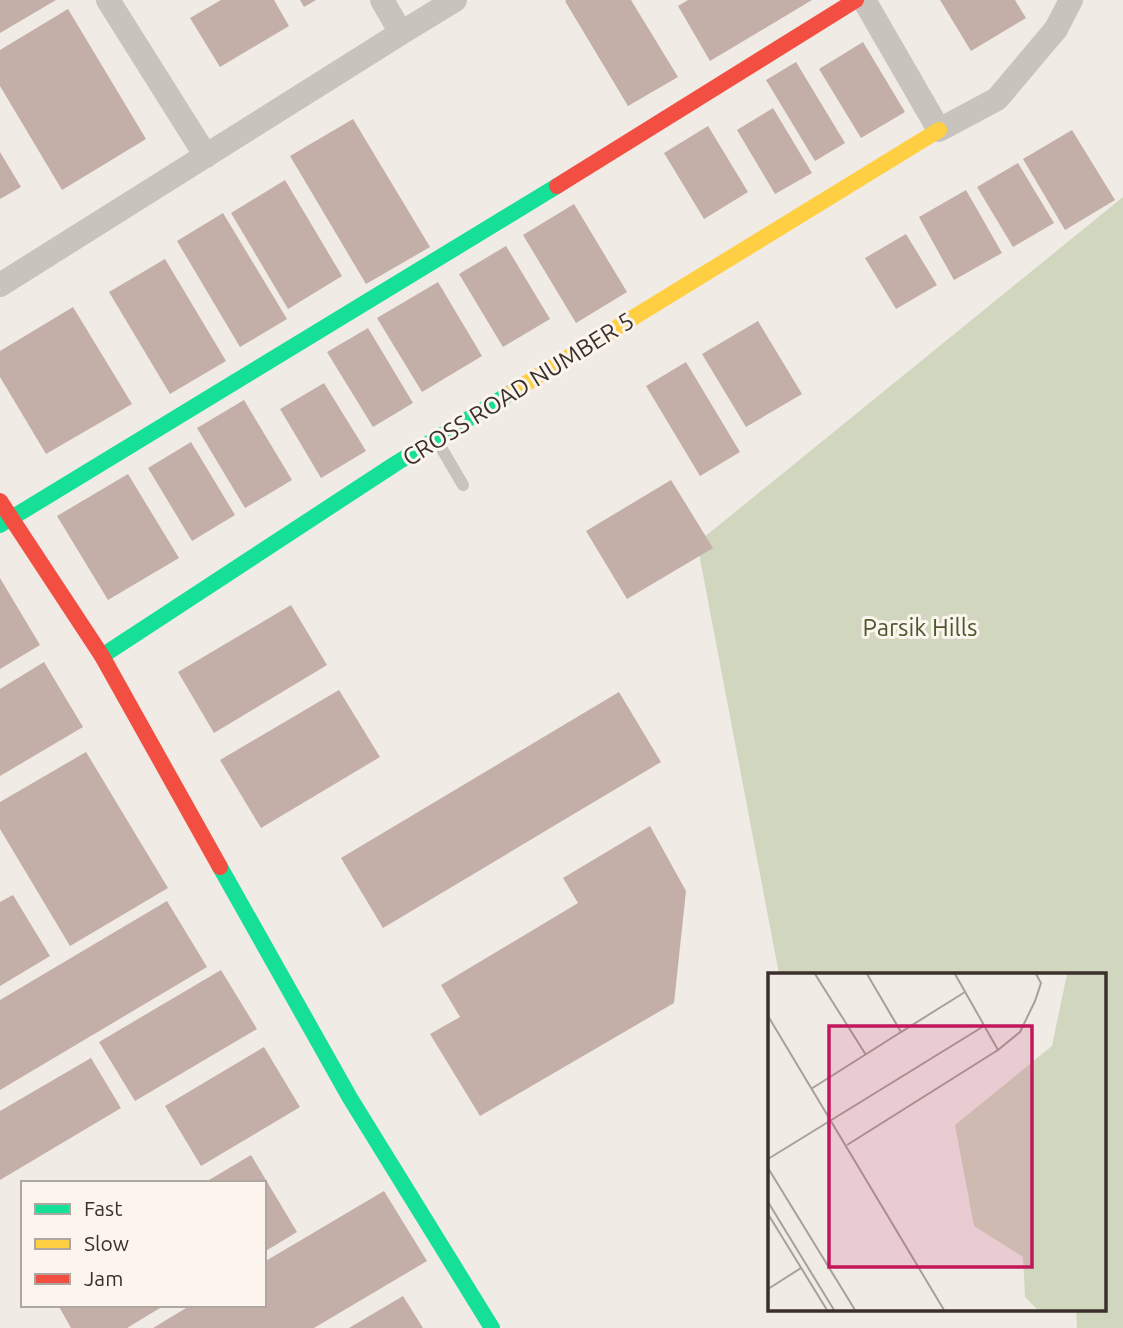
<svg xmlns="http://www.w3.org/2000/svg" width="1123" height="1328" font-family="Ubuntu,sans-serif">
  <rect width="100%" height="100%" fill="#f0ebe5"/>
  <path fill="#d1d6bf" d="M1123,197V1328H1077L1076,1309H1104V974H779L697,543Z"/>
  <path fill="#c3afa7" d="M0,0H56L0,33Z
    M221,0H274L289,26L220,67L190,18Z
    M300,0H316L304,7Z
    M567,0H631L678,77L628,106L565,1Z
    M688,0H812L710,61L678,6Z
    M940,0H1015L1026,18L971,51Z
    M68,9L146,139L62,190L0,86V50Z
    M863,42L905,112L861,138L819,69Z
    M796,62L845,143L815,161L766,80Z
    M773,108L812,173L775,194L737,130Z
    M353,119L430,247L366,284L290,156Z
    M708,126L748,192L704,219L664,153Z
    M1072,130L1115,200L1065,230L1023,159Z
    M0,152L21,187L0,199Z
    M1018,163L1054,223L1013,247L977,187Z
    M285,180L342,276L288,309L231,213Z
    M966,190L1002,253L954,280L919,217Z
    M574,204L627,292L576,323L523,235Z
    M223,213L287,319L240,347L177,241Z
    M906,234L937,285L896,309L865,258Z
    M506,246L550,319L503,347L459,274Z
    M165,259L226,361L170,394L109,292Z
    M438,282L482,356L422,392L377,318Z
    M73,307L132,404L46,454L0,377V351Z
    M758,321L802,394L746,427L702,354Z
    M368,328L413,403L373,427L327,352Z
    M686,362L740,452L700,476L646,386Z
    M324,383L366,451L321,478L280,409Z
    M244,400L292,480L245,508L197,428Z
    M191,442L235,515L192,541L148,468Z
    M128,474L179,558L108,600L57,516Z
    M671,480L713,548L627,599L586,531Z
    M0,578L40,645L0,669Z
    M291,605L327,665L214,733L178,672Z
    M44,662L83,727L0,776V689Z
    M339,690L380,757L261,828L220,760Z
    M619,692L661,762L383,928L341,858Z
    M86,752L168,888L70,946L0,829V802Z
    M650,826L686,891L674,1003L480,1116L430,1034L460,1017L441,985L578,903L563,878Z
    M13,895L50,956L0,986V902Z
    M167,901L207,967L0,1090V1000Z
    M221,970L257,1029L135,1101L99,1042Z
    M264,1047L300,1107L201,1166L165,1106Z
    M91,1058L121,1108L0,1180V1111Z
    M251,1155L297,1232L264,1252V1183H204Z
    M384,1191L427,1261L314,1328H153L191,1305H264V1262Z
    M403,1296L423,1328H349Z
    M58,1305H165L127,1328H71Z"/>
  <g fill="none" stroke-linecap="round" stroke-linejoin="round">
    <path stroke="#c9c3be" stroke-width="12" d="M436,439L463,485"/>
    <path stroke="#c9c3be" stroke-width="24" d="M108,0L206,156
      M382,0L401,33L455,0
      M864,0L939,130L997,99L1056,29L1071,0
      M0,285L401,33"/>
    <path stroke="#16e098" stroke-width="16" d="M0,525L557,186
      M102,656L395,464L512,392
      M220,867L350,1098L492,1328"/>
    <path stroke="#ffcf43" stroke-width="16" d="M512,392L939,130"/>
    <path stroke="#f24e42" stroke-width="16" d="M557,186L856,0
      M0,501L102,656L220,867"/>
  </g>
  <g text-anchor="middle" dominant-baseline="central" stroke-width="6" stroke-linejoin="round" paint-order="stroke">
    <g font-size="24" fill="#3b302b" stroke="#fbf5ee">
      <text transform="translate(518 389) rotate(-32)">CROSS ROAD NUMBER 5</text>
    </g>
    <g font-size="24" fill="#4a5a2e" stroke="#fbf5ee">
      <text x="920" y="627">Parsik Hills</text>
    </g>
  </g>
  <g transform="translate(768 973)">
    <rect width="338" height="338" fill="#f0ebe5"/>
    <path d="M299,1H338V337H270L257,324L255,284L206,253L187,152L284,73Z" fill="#d1d6bf"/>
    <path fill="none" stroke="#a8a09b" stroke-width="2" d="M47,1L98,82M99,1L133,59L197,19M187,1L230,77L252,59L267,28L273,10L268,1M0,43L176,337M43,116L133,59M79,172L230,77M0,186L216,53M0,195L87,337M0,229L66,337M0,241L59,337M0,316L33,295"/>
    <path fill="#c2185b" fill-opacity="0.15" stroke="#c2185b" stroke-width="3.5" d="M61,53H264V294H61Z"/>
    <rect width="338" height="338" fill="none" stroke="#3b302b" stroke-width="3.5"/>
  </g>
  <rect x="21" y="1181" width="245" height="126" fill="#fbf5ee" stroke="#aea6a0" stroke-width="2"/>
  <rect x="35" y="1204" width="35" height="10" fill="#16e098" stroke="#aea6a0" stroke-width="2"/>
  <text x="84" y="1216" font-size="21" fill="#3b302b">Fast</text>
  <rect x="35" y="1239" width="35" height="10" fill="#ffcf43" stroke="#aea6a0" stroke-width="2"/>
  <text x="84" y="1251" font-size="21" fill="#3b302b">Slow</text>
  <rect x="35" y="1274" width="35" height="10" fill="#f24e42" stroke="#aea6a0" stroke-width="2"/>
  <text x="84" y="1286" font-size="21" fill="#3b302b">Jam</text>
</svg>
